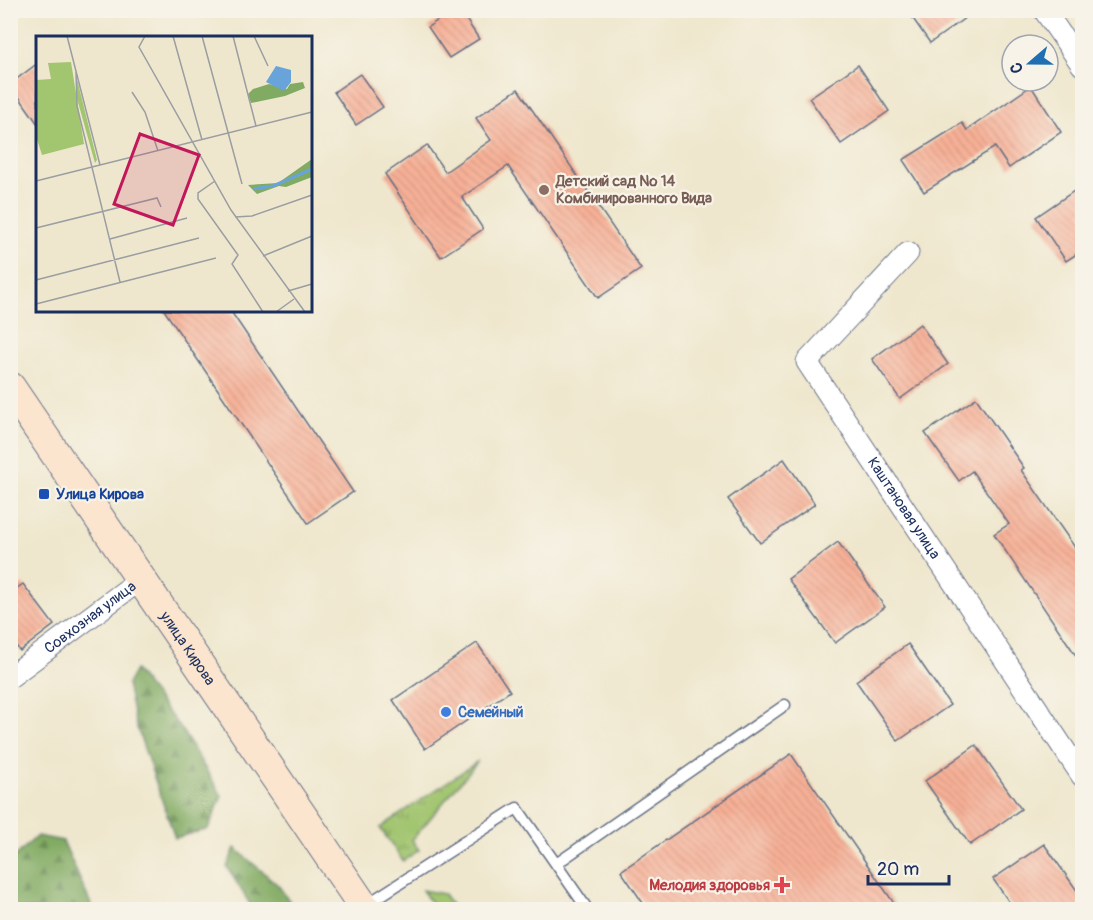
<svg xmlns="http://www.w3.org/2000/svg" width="1093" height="920" font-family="Pangolin,sans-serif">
  <defs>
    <pattern id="grass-tufts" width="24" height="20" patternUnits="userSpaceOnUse" patternTransform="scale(1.5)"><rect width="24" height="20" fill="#a2c56f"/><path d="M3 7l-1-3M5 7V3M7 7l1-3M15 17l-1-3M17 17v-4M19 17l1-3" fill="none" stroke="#83a05e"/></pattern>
    <pattern id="forest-firs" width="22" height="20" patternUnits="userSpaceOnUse" patternTransform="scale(1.5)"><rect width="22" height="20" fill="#81aa62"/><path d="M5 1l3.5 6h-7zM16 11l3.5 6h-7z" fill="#698b54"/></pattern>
    <pattern id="building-back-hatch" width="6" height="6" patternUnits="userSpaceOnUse" patternTransform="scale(1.5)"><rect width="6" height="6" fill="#f7b096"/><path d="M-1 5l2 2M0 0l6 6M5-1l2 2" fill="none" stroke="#d39884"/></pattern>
  </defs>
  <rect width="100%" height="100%" fill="#f7f3e8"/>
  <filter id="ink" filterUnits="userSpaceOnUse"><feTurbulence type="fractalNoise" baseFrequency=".0167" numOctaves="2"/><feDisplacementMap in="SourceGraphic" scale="12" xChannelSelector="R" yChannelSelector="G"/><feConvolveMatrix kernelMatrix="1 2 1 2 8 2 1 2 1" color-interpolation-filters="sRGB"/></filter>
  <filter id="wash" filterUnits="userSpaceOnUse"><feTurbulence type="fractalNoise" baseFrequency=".008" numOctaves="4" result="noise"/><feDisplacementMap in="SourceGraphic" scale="24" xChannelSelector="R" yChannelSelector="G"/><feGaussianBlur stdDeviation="1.35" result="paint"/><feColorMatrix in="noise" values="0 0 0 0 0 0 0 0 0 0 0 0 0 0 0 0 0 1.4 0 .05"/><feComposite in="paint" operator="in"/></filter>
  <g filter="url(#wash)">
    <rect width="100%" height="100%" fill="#efe7cd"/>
    <path fill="url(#grass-tufts)" stroke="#5e7a66" stroke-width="1.5" d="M478,761L412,840L419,850L403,861L380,828Z
      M422,890L444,894L454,909H435Z"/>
    <path fill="url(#forest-firs)" stroke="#4e6c60" stroke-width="1.5" d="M135,670L181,729L222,796L208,829L175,838L135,722L127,684Z
      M37,836L63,841L93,909H11V860Z
      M235,848L278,885L295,909H253L227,867Z"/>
    <g id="blocks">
      <path fill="url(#building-back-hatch)" d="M453,10H460L479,39L449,58L428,27Z
        M907,10H976L930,43Z
        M38,63V124L10,84Z
        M858,65L889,111L841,144L809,98Z
        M360,74L383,107L356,125L334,92Z
        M1031,86L1061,132L1009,168L995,147L924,192L903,160L962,123L967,130Z
        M518,89L641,269L598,298L508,166L462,197L483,229L441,257L385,174L427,145L445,172L491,140L476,118Z
        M1083,185V250L1066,261L1036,217Z
        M164,310H230L353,492L308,523Z
        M920,324L948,364L900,399L872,359Z
        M976,398L1024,468L1021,470L1083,559V666L994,534L1009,524L972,471L959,481L925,433Z
        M784,459L815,504L760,543L728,499Z
        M838,542L885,607L835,643L788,579Z
        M23,584L54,625L20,651L10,638V593Z
        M477,643L510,691L425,749L393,700Z
        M908,644L950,705L898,741L856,681Z
        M976,745L1021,809L970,845L925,781Z
        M791,754L898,909H647L621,871Z
        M1044,844L1083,899V909H1014L993,879Z"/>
    </g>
  </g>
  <g filter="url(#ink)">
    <use href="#blocks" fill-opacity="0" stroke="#656f85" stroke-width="1.5"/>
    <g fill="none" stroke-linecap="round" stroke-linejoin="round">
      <defs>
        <path id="lane" d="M556,864L785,705
          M366,905L517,808L588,910"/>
        <g id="street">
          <path d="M1044,10L1082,65"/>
          <path id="s1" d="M908,253L807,362L1082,776"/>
          <path id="s2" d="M10,677L141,579"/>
        </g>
        <g id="secondary">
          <path id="s3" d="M10,387L366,910"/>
        </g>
      </defs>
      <use href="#lane" stroke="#656f85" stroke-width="13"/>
      <use href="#street" stroke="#656f85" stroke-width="23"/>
      <use href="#secondary" stroke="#656f85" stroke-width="32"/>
      <use href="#lane" stroke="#fff" stroke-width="10"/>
      <use href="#street" stroke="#fff" stroke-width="21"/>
      <use href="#secondary" stroke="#fbe5cf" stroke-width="30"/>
    </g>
  </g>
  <circle fill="#8d6e63" stroke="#f7f3e8" stroke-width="2" cx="544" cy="190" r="6"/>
  <rect fill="#1a4fb4" stroke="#f7f3e8" stroke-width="2" x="38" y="488" width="12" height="12" rx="3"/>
  <circle fill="#3f7fe0" stroke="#f7f3e8" stroke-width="2" cx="446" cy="712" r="6"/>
  <path fill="#e0444e" stroke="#f7f3e8" stroke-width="2" d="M779 876h6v6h6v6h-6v6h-6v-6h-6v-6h6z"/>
  <g text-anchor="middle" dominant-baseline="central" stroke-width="4.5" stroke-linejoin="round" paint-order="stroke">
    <g font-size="15" font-weight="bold" fill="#785e54" stroke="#f7f3e8" text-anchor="start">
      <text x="556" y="181">Детский сад № 14<tspan x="556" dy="17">Комбинированного Вида</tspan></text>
    </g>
    <g font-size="15" font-weight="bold" fill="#164399" stroke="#f7f3e8" text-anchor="start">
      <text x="56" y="494">Улица Кирова</text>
    </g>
    <g font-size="15" fill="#1b2f5e" stroke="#f7f3e8">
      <text stroke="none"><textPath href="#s1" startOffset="324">Каштановая улица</textPath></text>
      <text stroke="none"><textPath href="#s2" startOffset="100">Совхозная улица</textPath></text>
      <text stroke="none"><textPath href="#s3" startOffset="316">улица Кирова</textPath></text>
    </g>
    <g font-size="15" font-weight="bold" fill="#366cbe" stroke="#f7f3e8" text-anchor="start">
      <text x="458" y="712">Семейный</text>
    </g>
    <g font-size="15" font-weight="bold" fill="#be3a42" stroke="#f7f3e8" text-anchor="end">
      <text x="770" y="885">Мелодия здоровья</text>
    </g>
  </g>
  <g transform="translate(36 36)">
    <rect width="276" height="276" fill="#efe7cd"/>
    <path d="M41,43L61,124L59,127L40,59Z" fill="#a2c56f"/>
    <path d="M267,46L269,52L249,60L215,67L212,58L217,53L233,48L251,53L254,48ZM276,123V141L250,151L243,150L221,158L212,149L242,147Z" fill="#81aa62"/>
    <path d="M35,26L48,108L6,119L0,100V44L15,43L12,27Z" fill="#a2c56f"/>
    <path d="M240,30L255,34V46L248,55L230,46Z" fill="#68a4d9"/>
    <path fill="none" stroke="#68a4d9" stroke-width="3" d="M217,153L237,150L276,133"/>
    <path fill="none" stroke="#9a9da1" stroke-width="1.5" d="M31,0L64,129M109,0L103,11L195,174L269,276M137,0L166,104M166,0L206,148M197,0L220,90M218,0L232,30M40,36L41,70L84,246M96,56L109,76L122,115M0,145L276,76M179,145L162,157V163L202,219L196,228L227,276M199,181L216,180L276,159M0,192L121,162L125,171M74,203L151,182M227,220L276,200M0,244L163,202M252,255L276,248M0,268L180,222M240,276L258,263"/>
    <path fill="#c2185b" fill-opacity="0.15" stroke="#c2185b" stroke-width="3" d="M104,98L163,119L137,189L78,168Z"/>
    <rect width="276" height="276" fill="none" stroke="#1b2f5e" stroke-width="3"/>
  </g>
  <rect width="1093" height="920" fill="none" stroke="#f7f3e8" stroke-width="36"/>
  <g transform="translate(1030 63) rotate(250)"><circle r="28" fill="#f7f3e8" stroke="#9fa5b1" stroke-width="1.5"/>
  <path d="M0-4.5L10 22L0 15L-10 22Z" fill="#1f6fb2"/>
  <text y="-9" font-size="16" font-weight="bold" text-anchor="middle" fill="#1b2f5e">С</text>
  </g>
  <path d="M868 875v9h81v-9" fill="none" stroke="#1b2f5e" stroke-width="3"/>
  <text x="877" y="875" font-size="18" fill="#1b2f5e" stroke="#f7f3e8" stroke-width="4.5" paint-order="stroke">20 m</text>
</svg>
